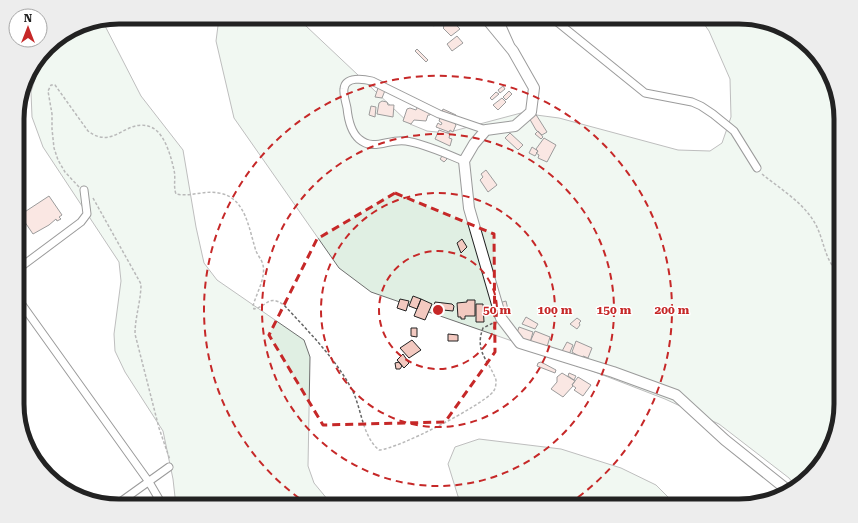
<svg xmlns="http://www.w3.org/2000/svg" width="858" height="523" font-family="'Roboto Serif',serif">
  <rect width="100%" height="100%" fill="#fff"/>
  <path fill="#e0efe3" stroke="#6f6f6f" d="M217,17H294L306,26L410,124L427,131L446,133L521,113L559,118L678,150L710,151L722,143L731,117L730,79L709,31L699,17H739L795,34L827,68L841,112V410L824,460L796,487L789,478L719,424L665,399L538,350L371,292L339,268L234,118L216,41L219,18Z
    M102,20L141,96L183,150L196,227L204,263L217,280L304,340L310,357L308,466L314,483L333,506H176L173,479L163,431L125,372L115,351L114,334L121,281L119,262L43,147L32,117L31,92L43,53L52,42L80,25Z
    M479,439L561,449L621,468L656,485L677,506H461L448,464L455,447Z"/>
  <path fill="#f3c9c0" stroke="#222" d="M440,17L442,19L434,26L431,24Z
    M448,17L460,29L451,36L443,28L444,27L441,23Z
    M457,36L463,43L452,51L447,44Z
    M417,49L428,60L426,62L415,51Z
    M380,82L386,88L382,98L375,97Z
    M503,86L505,89L500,93L498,90Z
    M509,91L512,94L506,100L503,97Z
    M496,92L499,94L492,100L490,98Z
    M502,98L506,102L498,110L493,105Z
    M382,101L387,102L388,105H394L393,117L377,114L379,103Z
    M371,106L376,107L375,117L369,115Z
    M418,106L432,111L430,115H428L426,121L414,120L411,124L403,121L407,109L410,108L416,110Z
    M443,109L456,115L453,122L456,125L453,132L450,130L449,132L436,127L438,123L441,125L442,123L439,121Z
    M535,113L547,132L542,135L536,130L528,116Z
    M439,130L450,134L449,138L452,139L450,146L435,139Z
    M538,131L543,137L541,139L535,134Z
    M510,133L523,145L518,150L505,138Z
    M544,138L556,145L547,162L538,158L539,155L536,153L538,151L536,149Z
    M532,147L538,151L535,156L529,153Z
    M443,155L447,159L444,162L440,159Z
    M486,170L497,185L488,192L480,180L483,177L481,174Z
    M49,196L62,215L59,217L61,219L57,221L56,219L49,225L33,234L20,215Z
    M462,239L467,247L461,253L457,243Z
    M413,296L421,299L417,309L409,306Z
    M400,299L409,301L406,311L397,308Z
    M421,299L432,304L425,320L414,316Z
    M467,300H475V316H465V319H461V317H458L457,303L467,302Z
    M506,301L509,314L499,316V303Z
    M435,302L452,304L454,306L453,311L433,309Z
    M476,304H483L484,322H476Z
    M526,317L538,324L535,329L522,324Z
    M577,318L581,321L579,323L580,325L577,329L570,324Z
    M519,327L533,332L529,346L516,336Z
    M411,328H417V337L411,336Z
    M535,331L550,337L546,350L530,342Z
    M448,334L458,335V341H448Z
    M412,340L421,350L409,358L400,348Z
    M576,341L592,348L588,358L583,356L582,358L572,352Z
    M567,342L573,345L568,357L561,353Z
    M403,354L409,363L404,368L397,360Z
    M399,362L402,366L400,369H396L395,363Z
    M541,362L556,370L555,373L537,366L538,363Z
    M562,373L575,381L572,385L573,386L563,397L551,389L557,382V377Z
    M569,373L576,376L574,380L568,376Z
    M578,377L591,385L583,396L574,390L576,388L572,385Z"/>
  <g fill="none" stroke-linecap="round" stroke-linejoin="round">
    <defs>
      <path id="street" d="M498,17L510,44
        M551,17L645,93L692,102L701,106L713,114L734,131L757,168
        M464,161C446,154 426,144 406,141C389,138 374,152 359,139C351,132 348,118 347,108C346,102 343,95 344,89C345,76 364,79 372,81L439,114L486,130
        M18,269L81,222L87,214L84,190
        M18,299L149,482L163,506
        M116,505L169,467"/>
      <path id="secondary" d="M485,17L513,51L534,88L531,112L515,126L486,130L474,144L464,161L469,208L501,318L520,343L613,372L676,395L725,440L790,492"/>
    </defs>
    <use href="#street" stroke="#222" stroke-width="9"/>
    <use href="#secondary" stroke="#222" stroke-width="12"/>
    <path stroke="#646464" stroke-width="1.5" stroke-dasharray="3 2" stroke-linecap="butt" d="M762,174C779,188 801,201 813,220C825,238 823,261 841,275
      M79,187L65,172L58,160L54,148L52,129V114L48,91L51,85H55L88,131C114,151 126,117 151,127C165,133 171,157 174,170C176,178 173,186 176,194C191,197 205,190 219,193C246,197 249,230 256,251C258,256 262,260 263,265C266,278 256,294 253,306L254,309C268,306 268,294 284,305C308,331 333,356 350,386C362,406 361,435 379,450C398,449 481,406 493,392C496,388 496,384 496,380C489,360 474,352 483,328L493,323
      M93,198L141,284C141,301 135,317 135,334L159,428L170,460"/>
    <use href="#street" stroke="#fff" stroke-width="7"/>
    <use href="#secondary" stroke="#fff" stroke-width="10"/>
  </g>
  <path d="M0 0H858V523H0ZM395,193L494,234L495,352L445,422L323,425L269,335L317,239Z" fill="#fff" fill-opacity=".55" fill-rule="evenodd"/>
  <path fill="none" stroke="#c62828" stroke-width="3" stroke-dasharray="8 5" stroke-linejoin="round" d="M395,193L494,234L495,352L445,422L323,425L269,335L317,239Z"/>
  <g fill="none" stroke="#c62828" stroke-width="2" stroke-dasharray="7 5">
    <circle cx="438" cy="310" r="59"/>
    <circle cx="438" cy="310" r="117"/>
    <circle cx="438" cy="310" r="176"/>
    <path d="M309 505A234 234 0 1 1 567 505"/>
  </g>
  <path d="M0 0H858V523H0ZM119 24H739A95 95 0 0 1 834 119V404A95 95 0 0 1 739 499H119A95 95 0 0 1 24 404V119A95 95 0 0 1 119 24Z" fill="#ededed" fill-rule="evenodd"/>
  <path fill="none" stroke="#222" stroke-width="5" d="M119 24H739A95 95 0 0 1 834 119V404A95 95 0 0 1 739 499H119A95 95 0 0 1 24 404V119A95 95 0 0 1 119 24Z"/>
  <circle cx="438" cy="310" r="6" fill="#c62828" stroke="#fff" stroke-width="2"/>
  <g font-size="12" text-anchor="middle" font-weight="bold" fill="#c62828" stroke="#fff" stroke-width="3" stroke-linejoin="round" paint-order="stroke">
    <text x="497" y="314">50 m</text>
    <text x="555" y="314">100 m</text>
    <text x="614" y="314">150 m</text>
    <text x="672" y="314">200 m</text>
  </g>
  <g transform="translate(28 28)"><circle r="19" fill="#ffffff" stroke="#a7a7a7"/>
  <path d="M0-3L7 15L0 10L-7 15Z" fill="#c62828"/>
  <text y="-6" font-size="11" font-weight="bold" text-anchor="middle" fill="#222222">N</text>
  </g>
</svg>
